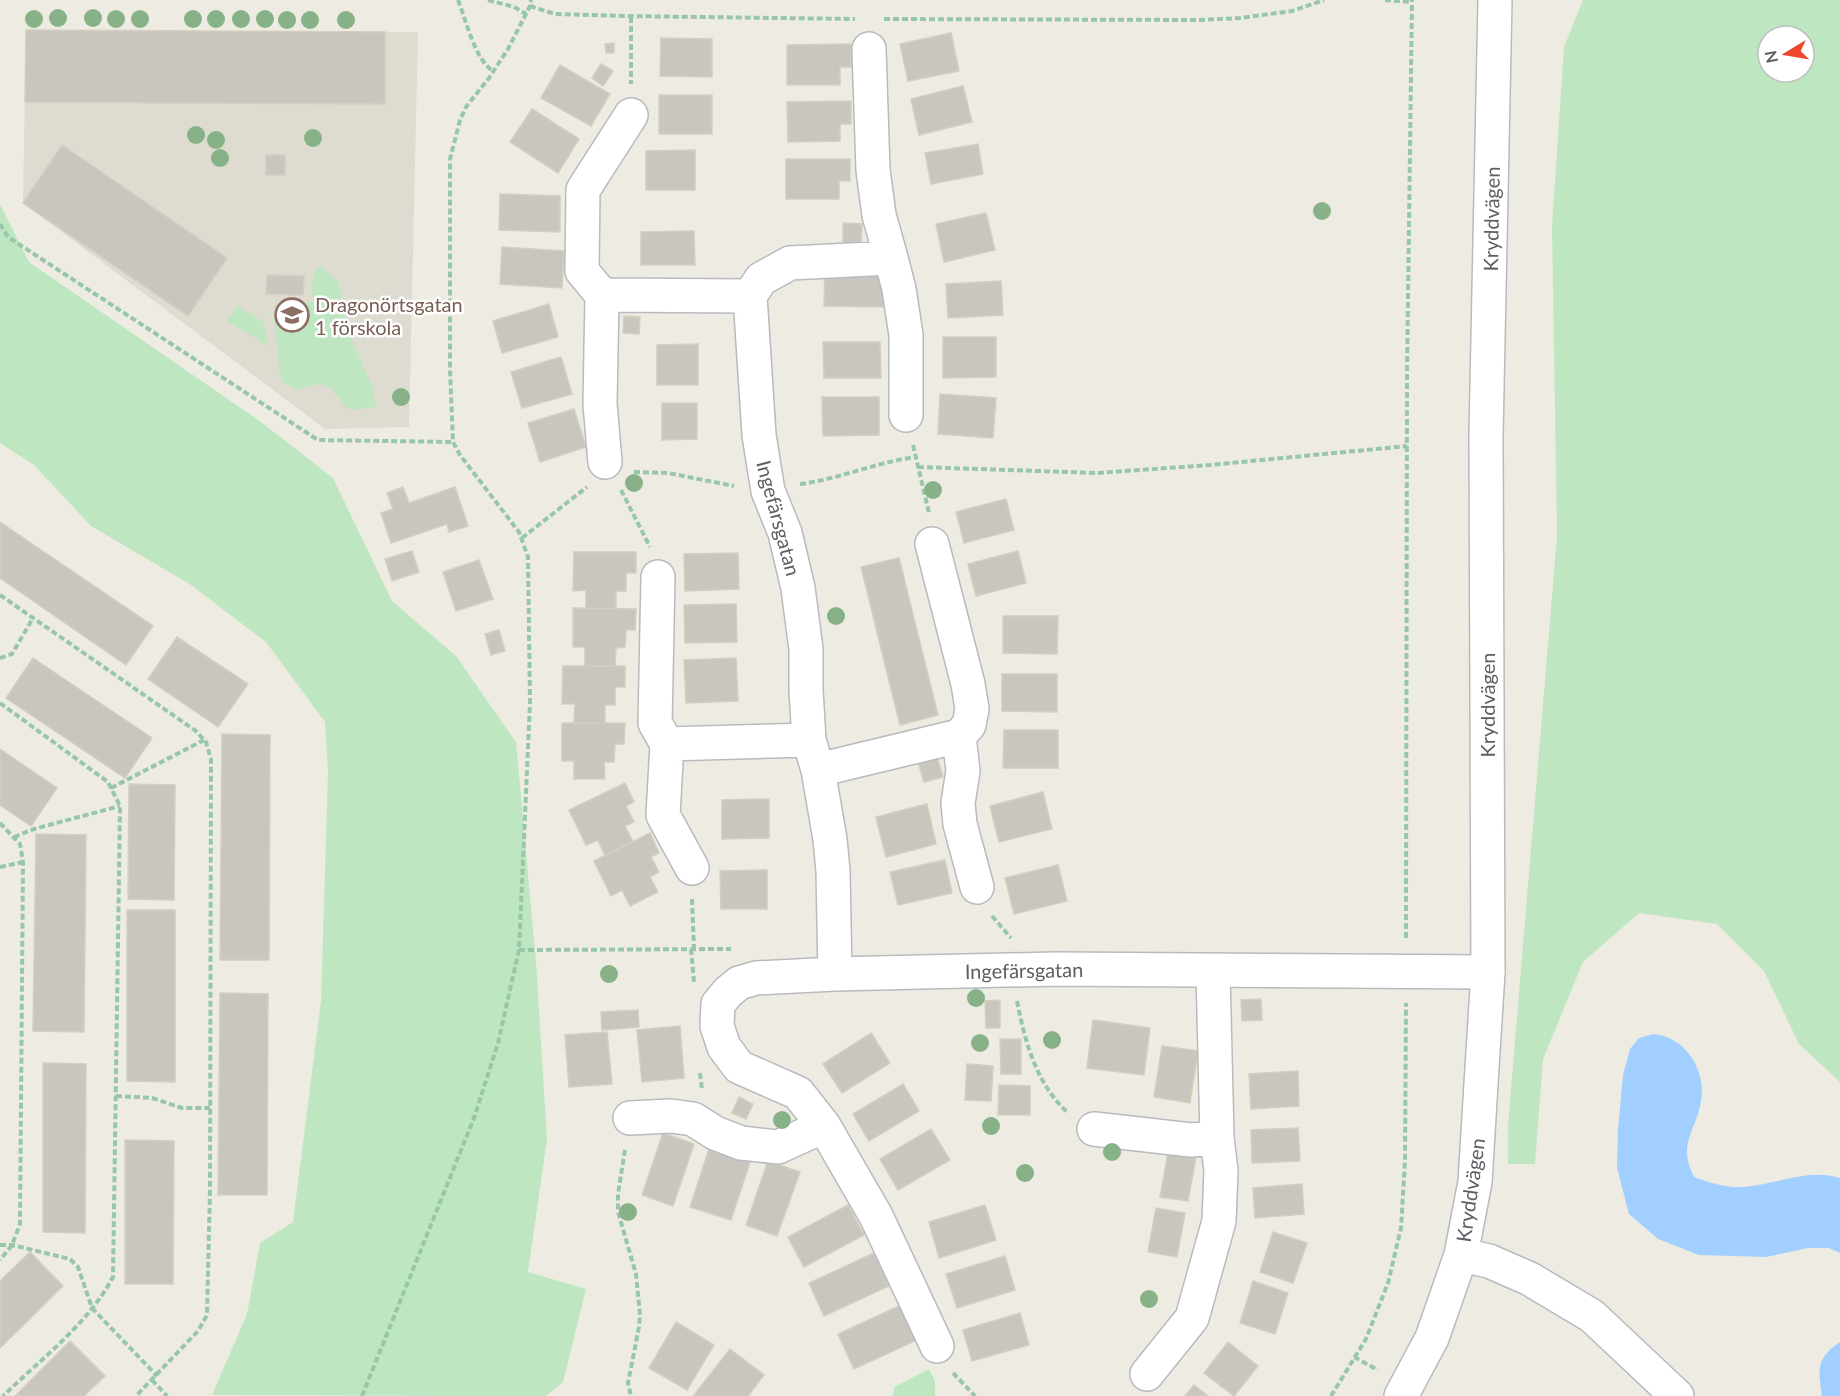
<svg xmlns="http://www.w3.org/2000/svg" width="1840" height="1396" font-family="Lato,sans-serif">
  <rect width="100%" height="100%" fill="#eeece2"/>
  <path fill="#dedbd0" d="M26,30L418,32L409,427L325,429L23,203Z"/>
  <path fill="#bee6c1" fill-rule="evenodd" d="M1583,0H1840V1082L1799,1044L1764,971L1717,924L1639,913L1583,962L1543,1059L1535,1164H1508V1125L1557,536L1552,226L1564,47ZM1768,36H1804V72H1768Z
    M0,204L29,262L261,422L333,478L392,601L456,656L516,742L536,962L547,1139L528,1272L586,1289L563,1382L546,1396L212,1395L247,1314L260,1243L293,1222L321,1001L328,773L325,722L266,642L191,585L91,526L34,465L0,443Z
    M321,267L338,281L347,324L353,343L372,386L376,407L354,410L346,407L332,389L320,383L297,390L283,382L280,373L274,319L284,303L313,302C313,290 308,272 321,267Z
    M238,306L263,322L269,346L227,321Z
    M929,1369L935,1381V1396H893L894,1387Z"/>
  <path fill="#a1cfff" d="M1653,1034C1659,1035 1666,1036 1671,1039C1694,1051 1705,1077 1701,1101C1696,1132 1677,1143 1694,1177C1711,1183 1725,1188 1743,1187C1776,1185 1807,1168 1840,1178V1253L1829,1248H1808L1766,1257L1699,1255L1658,1239L1629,1214L1617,1168L1618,1129L1623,1075L1630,1049L1639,1038Z
    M1840,1342V1396H1822C1818,1370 1816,1358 1840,1342Z"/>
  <path fill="#c9c6bf" stroke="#d3cec0" stroke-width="1.5" d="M26,30L385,32V104L25,102Z
    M951,33L959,71L908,81L900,44Z
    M661,38L712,39V77L660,76Z
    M614,43V53H606L605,44Z
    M851,44V67H840V85H787V45Z
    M601,64L613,71L603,86L592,78Z
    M560,65L610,94L591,126L541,98Z
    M963,86L972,122L919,135L911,99Z
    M659,95H712V134H659Z
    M851,101V124H840V141L788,142L787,102Z
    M532,109L579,139L558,173L510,142Z
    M978,144L983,174L931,184L925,153Z
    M62,145L227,258L188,316L23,203Z
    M695,150V190H646V151Z
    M266,155H285V175H266Z
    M786,159H850V181H839V199H786Z
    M500,194L560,196V232L499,230Z
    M986,213L995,250L944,262L936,224Z
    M843,223L862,224L861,245H843Z
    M694,231L695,265H641V232Z
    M502,247L564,251L562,288L500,284Z
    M825,266L886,267V307L824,306Z
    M267,275L304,276L303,295L266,294Z
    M1001,281L1003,315L948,318L946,284Z
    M549,304L558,337L502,353L493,321Z
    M624,316L640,317L639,334L623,333Z
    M943,337H996V377L943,378Z
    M823,342H880L881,378H824Z
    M698,344V385H657V345Z
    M561,357L572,394L522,408L511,372Z
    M940,394L996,398L993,438L938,434Z
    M822,397H879V435L823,436Z
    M662,403H697V439L662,440Z
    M574,409L586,447L540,462L528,423Z
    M403,487L409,503L455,487L468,526L449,532L447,524L391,543L381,513L393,509L387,493Z
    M1006,499L1014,530L964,543L956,512Z
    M0,522L153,626L126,665L0,578Z
    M412,551L419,572L392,581L385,559Z
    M1018,551L1026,583L976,596L968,564Z
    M574,552H636V573H626V591H616V609L586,608V590L573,591Z
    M738,553L739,589L685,591L684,554Z
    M899,558L938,715L900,725L861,567Z
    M479,560L493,599L456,611L443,572Z
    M736,604L737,642L685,643L684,605Z
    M573,608L636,609L635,630H626L625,647L616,648L615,666H585V647H573Z
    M1003,616H1058L1057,654L1003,653Z
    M499,630L505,651L491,655L485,634Z
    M177,637L248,684L218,727L148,679Z
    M33,658L152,738L125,778L6,698Z
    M736,658L738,701L686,703L684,660Z
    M563,666H625V687H615V705H605V723H574L575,704H562Z
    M1002,674H1057V712L1002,711Z
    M562,723H625L624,744H615L614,762H604L605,779H574V761H562Z
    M1004,730H1058V768H1003Z
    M222,734L270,735L269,960H220Z
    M0,749L57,788L31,826L0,805Z
    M937,757L943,777L924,782L918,762Z
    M625,783L634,802L626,806L634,822L625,826L633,842L605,856L598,840L586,845L569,810Z
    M129,784L175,785L174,900L128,899Z
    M1043,792L1052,829L999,842L990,806Z
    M769,799V838L722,839V800Z
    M927,804L936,844L886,857L876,817Z
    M650,833L659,853L651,857L659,872L650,877L658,892L630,906L622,890L611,896L594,861Z
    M36,834L86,835L84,1032L33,1031Z
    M945,860L952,893L898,905L890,872Z
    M1058,865L1067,901L1014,914L1005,878Z
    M767,870V909H721L720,871Z
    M127,910H175V1082L127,1081Z
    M220,993L268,994L267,1195H218Z
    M1261,999L1262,1020L1242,1021L1241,1000Z
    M1000,1000V1028H986L985,1001Z
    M638,1010L639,1027L602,1030L601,1012Z
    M1093,1020L1150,1028L1144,1075L1087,1068Z
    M680,1026L684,1078L642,1082L637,1030Z
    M607,1032L612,1084L569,1087L565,1035Z
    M871,1033L890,1063L842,1093L823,1064Z
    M1000,1039H1021V1074H1001Z
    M1162,1046L1198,1051L1190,1103L1154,1097Z
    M43,1063L86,1064L85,1233L43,1232Z
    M967,1064L993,1066L991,1101L965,1100Z
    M1298,1071L1299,1106L1251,1109L1249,1074Z
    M903,1084L919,1111L869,1141L853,1114Z
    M999,1085L1030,1086V1115H998Z
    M739,1097L753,1104L746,1119L732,1113Z
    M1298,1128L1300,1161L1252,1163L1251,1130Z
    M931,1129L950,1160L898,1190L880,1159Z
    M663,1133L694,1144L673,1206L642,1195Z
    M125,1140L174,1141L173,1284H125Z
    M710,1146L751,1159L731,1220L690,1207Z
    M1169,1147L1197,1152L1188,1201L1160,1197Z
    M768,1161L800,1172L777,1236L746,1225Z
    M1302,1184L1304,1214L1255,1218L1253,1188Z
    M848,1205L864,1235L804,1267L788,1237Z
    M985,1205L996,1240L939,1258L929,1222Z
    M1156,1208L1185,1213L1177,1257L1148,1252Z
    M1273,1232L1307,1243L1293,1283L1260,1272Z
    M30,1252L63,1286L0,1348V1281Z
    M874,1253L889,1286L824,1316L809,1283Z
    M1005,1256L1015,1290L957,1308L946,1274Z
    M1253,1281L1288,1293L1275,1334L1240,1323Z
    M901,1305L917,1340L854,1369L838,1334Z
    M1020,1313L1029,1345L972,1361L963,1330Z
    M676,1322L714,1345L687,1390L649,1368Z
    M70,1341L105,1376L84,1396H15Z
    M1228,1342L1258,1366L1234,1396L1204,1373Z
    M730,1349L764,1375L748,1396H696L694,1395Z
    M1194,1385L1208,1396H1185Z"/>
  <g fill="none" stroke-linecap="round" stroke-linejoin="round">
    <defs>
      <path id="minor" d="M869,49L873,170L879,215L891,258
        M631,115L583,190L582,271L602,295L750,296L759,435L768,491L785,533L798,588L806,649V690L809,740L818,770L830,839L833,871L835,974L1055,969L1488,972
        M602,295L600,404L605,462
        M750,296L761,279L790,263L891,258L899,289L906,335V415
        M658,577L655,723L667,744L809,740
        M959,736L963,771L958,803L960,824L977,887
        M667,744L663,815L692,868
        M818,770L959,736L969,725L972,709L968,684L932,544
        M835,974L756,978L739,983L728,992L718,1004L717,1026L724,1047L739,1067L798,1093L824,1126L876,1216L937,1346
        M630,1118L671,1116L693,1119L715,1133L741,1143L778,1147L824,1126
        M1094,1129L1191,1140L1217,1138
        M1461,1255L1489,1261L1530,1279L1592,1316L1677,1396
        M1147,1374L1192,1318L1219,1221L1221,1171L1217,1138L1213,971"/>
      <path id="tertiary" d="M1401,1396L1432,1338L1461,1255L1475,1182L1481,1084L1488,972L1486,435L1495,0"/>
    </defs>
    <use href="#minor" stroke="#b8babf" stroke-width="36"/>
    <use href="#tertiary" stroke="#b8babf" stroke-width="36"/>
    <path stroke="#97c7a8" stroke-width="4" stroke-dasharray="6 3" stroke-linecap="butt" d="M458,0C466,20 475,60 493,71
      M488,0L514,7L526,14
      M1385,0L1412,2
      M530,6L555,14L624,16L855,19
      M631,17V84
      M884,19L1200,20L1240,18L1292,11L1324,0
      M0,224L8,237L318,440L453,442
      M913,445L929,513
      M918,467L1097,473L1210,465L1407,446
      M634,472L668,473L734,486
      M800,484C840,479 876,462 916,457
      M621,490L650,547
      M522,538L587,487
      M0,595L196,731L206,742L211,759L210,1189L207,1315L198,1331L136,1396
      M0,658L12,654L33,618
      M0,703L108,782L120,806L113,1277C88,1324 41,1359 3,1396
      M111,788L204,740
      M0,823L20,844L23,862L20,1224L12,1245L0,1260
      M14,837L34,829L120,806
      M0,867L23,862
      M692,899L694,949
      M992,916L1011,938
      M1406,938L1407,374L1412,0
      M691,949L694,982
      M519,950L731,949
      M1017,1001C1025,1042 1036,1083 1067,1112
      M700,1073L702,1089
      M116,1096L152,1098L182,1108H210
      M625,1150L618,1194V1212L636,1274L640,1315L639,1327L628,1383L631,1396
      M0,1245H12L70,1259L78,1267L92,1308L157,1376
      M1354,1357L1378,1370
      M953,1373L975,1396
      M152,1380L167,1396
      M362,1396L474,1118L498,1043L519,950L530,703L528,557L519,532L460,455L453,442L450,369V159L460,120L466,107L489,78L508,49L530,6L531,0
      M1331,1396L1366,1339L1388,1283L1401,1228L1405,1161L1406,1003"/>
    <use href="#minor" stroke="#fff" stroke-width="33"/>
    <use href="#tertiary" stroke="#fff" stroke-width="33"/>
  </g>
  <g fill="#87b287">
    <circle cx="58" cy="18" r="9"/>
    <circle cx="93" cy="18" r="9"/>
    <circle cx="34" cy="19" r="9"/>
    <circle cx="116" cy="19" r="9"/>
    <circle cx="140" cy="19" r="9"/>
    <circle cx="193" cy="19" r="9"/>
    <circle cx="216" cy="19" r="9"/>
    <circle cx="241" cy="19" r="9"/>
    <circle cx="265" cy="19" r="9"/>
    <circle cx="287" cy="20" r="9"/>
    <circle cx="310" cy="20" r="9"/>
    <circle cx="346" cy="20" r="9"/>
    <circle cx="196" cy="135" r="9"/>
    <circle cx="313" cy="138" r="9"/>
    <circle cx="216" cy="140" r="9"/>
    <circle cx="220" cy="158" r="9"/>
    <circle cx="1322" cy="211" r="9"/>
    <circle cx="401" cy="397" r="9"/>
    <circle cx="634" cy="483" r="9"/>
    <circle cx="933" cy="490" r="9"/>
    <circle cx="836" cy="616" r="9"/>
    <circle cx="609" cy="974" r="9"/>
    <circle cx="976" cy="998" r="9"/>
    <circle cx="1052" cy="1040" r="9"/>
    <circle cx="980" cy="1043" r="9"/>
    <circle cx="782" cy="1120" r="9"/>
    <circle cx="991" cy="1126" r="9"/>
    <circle cx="1112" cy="1152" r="9"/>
    <circle cx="1025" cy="1173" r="9"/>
    <circle cx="628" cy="1212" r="9"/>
    <circle cx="1149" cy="1299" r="9"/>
  </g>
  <defs>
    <symbol id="school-ring" viewBox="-11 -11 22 22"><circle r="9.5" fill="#fff" stroke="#8d6e63" stroke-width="1.5"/><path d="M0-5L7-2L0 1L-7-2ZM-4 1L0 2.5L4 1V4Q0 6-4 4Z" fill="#8d6e63"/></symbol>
  </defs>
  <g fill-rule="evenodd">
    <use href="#school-ring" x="273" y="296" width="38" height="38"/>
  </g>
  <g text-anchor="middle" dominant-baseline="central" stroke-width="5" stroke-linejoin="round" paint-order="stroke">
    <g font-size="20" fill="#5b5e63" stroke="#fff">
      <text transform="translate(1491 219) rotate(-89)">Kryddvägen</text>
      <text transform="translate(779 518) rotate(75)">Ingefärsgatan</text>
      <text transform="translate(1487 705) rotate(-90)">Kryddvägen</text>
      <text transform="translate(1024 970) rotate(-1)">Ingefärsgatan</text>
      <text transform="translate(1470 1190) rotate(-82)">Kryddvägen</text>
    </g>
    <g font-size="20" fill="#785e54" stroke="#fff" text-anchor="start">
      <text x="315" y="304">Dragonörtsgatan<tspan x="315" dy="23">1 förskola</tspan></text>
    </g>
  </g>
  <g transform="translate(1786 54) rotate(259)"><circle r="28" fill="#ffffff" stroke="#bdbfc1" stroke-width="1.5"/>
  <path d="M0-4.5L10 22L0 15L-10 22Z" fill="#ed482a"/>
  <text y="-9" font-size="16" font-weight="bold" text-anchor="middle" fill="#5b5e63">N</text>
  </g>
</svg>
